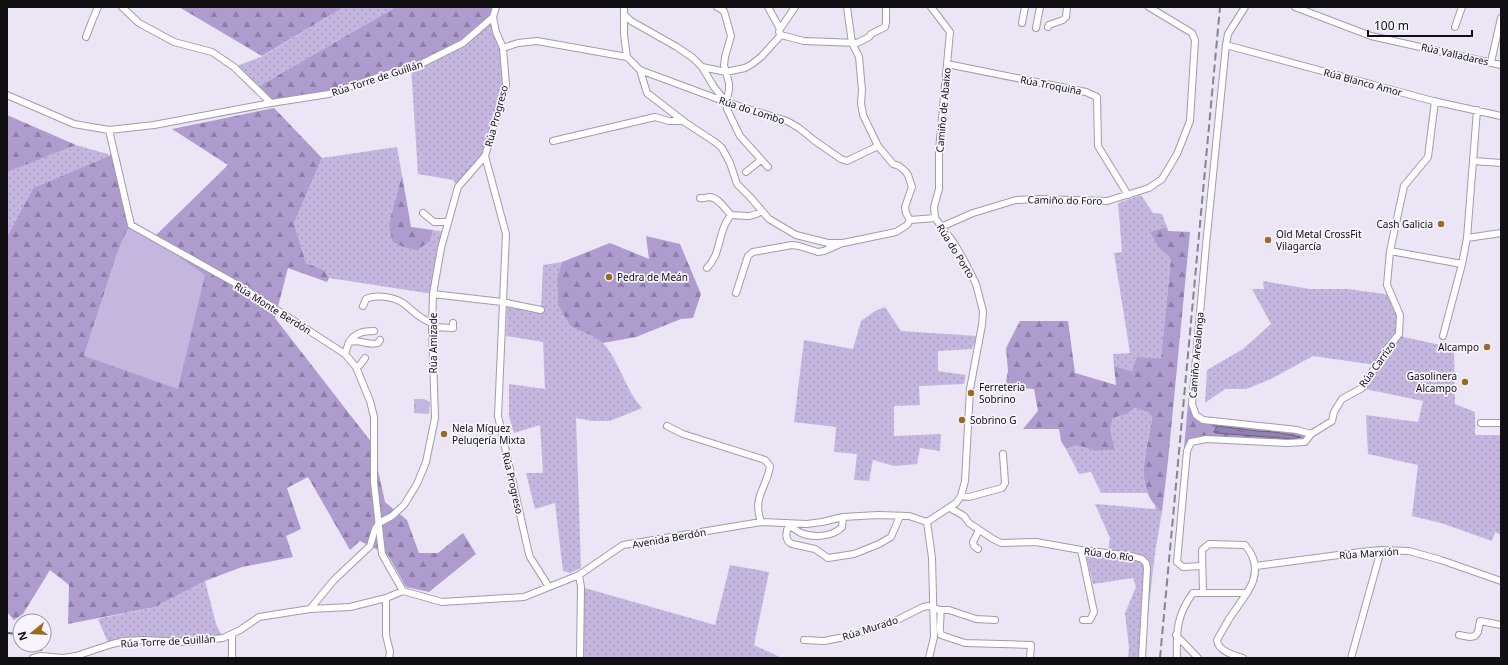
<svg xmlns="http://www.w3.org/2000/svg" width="1508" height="665" font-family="'Noto Sans',sans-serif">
  <defs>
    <pattern id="grass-dots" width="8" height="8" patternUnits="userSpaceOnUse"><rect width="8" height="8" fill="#c4b6de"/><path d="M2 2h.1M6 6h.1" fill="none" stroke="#a79bbe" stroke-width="1.8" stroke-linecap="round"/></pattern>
    <pattern id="forest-firs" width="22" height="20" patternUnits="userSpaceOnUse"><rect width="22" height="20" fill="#ae9cce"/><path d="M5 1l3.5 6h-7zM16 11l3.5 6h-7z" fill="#8c7ea6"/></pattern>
    <pattern id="park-tufts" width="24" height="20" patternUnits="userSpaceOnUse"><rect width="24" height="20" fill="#c4b6de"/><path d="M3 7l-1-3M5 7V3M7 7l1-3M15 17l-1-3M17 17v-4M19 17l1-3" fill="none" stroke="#a79bbe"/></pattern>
    <pattern id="water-ripples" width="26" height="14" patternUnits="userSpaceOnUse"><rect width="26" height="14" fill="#9381b1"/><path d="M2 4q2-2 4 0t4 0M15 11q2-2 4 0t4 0" fill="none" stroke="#77688f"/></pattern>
  </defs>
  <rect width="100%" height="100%" fill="#ebe5f6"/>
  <path fill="url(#grass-dots)" d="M344,7H396L256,88L234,67L263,56Z
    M493,17L503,48L506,85L485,156L458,187L453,180L418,174L411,67Z
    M76,145L111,155L33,188L7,237L8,171Z
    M397,147L402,175L389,223L430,241L433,230L445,232L433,294L329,278L324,270L306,263L294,223L322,158Z
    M1141,195L1153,213L1162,214L1167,227L1151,232L1159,248L1171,258L1161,360L1133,371L1114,366L1113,354L1130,353L1114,253L1122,252L1118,203Z
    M562,262L557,278L558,305L570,326C578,329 588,331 595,336C618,352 623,388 642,408L610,421H592L576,418L581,568L570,573L563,571L555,503L535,509L526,473H543L540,425L514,433L509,416V384L545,389L543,342L506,336L507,306L541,310L543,265Z
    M1263,281L1310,289H1348L1391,295L1400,315L1399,334L1404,337L1454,348L1455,404L1475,412V435H1501V535L1495,532L1492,541L1441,523L1412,516L1418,465L1368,454L1366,415L1418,422L1423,401L1365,389L1376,365L1313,356L1271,379L1246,389H1225L1205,403L1207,370L1243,349L1271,324L1252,289H1264Z
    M885,307L901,331L977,336L972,349L938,351V371L966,375L964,384L919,386L920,405L894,406V436L941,434L940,451L920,448L917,464L894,466L873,460L869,481L854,480L857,454L834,452L836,427L794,422L804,340L853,349L861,321L875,311Z
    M1135,408L1150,413L1152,419C1148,443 1139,469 1147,493H1101L1091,472L1079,474L1066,449L1077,445L1095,451L1115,450L1110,429L1113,418L1127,414Z
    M1095,504L1155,509V506L1162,512L1155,553L1143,658H1128L1129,648L1125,613L1136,587L1133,578L1093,584L1086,555L1107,558L1110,538Z
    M730,565L769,572L754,645L782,658H580L581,587L715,625Z
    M205,581L216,624L223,638L207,640H142L109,645L98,619L155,607Z"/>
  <path fill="url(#forest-firs)" d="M179,7H344L262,56Z
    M396,7H495L493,17L463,43L411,67L329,94L271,103L256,88Z
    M274,108L322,158L294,223L306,263L324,270L329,278L327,282L288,268L275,318L372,443L385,502L407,520L419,553H438L463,533L476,554L429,592L406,587L388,555L360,541L350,550L308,477L287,488L301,529L286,536L293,557L242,567L205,581L155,607L68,624L69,585L50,570L23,614L14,620L7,612V237L33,188L111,155L131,225L125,235L117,254L84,356L153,238L228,165L172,129Z
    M7,115L76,145L7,172Z
    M402,175L411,227L433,230L430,241L417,250L403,247L392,241L389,223Z
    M1167,227L1168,231L1190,232L1168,461L1162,512C1132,487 1147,452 1152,419L1150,413L1135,408L1127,414L1113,418L1110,429L1115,450L1095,451L1077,445L1066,449L1061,441L1059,429H1023L1038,411L1034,389L1005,387L1008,371L1006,348L1020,321H1068L1075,373L1116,385L1114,366L1132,371L1137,357L1161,359L1171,258L1159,248L1150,232Z
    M646,236L680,244L701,294L693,318L681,319L636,337L603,343L593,336L570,326L558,305L557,278L562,262L610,243L649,259Z
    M1188,404H1192L1196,415L1206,420L1308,433L1305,442L1196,440L1187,451L1184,448Z"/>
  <path fill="url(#park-tufts)" d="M414,399H424L430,402L429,414L414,413Z"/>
  <path fill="#c4b6de" d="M131,225L153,238L205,275L178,389L84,356L117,254L125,235Z"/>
  <path fill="url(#water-ripples)" stroke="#6c5f82" d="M1217,426L1257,431L1275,432L1301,437L1292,439L1217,433L1214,432Z"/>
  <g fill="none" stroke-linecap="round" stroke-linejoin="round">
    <path stroke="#6c5f82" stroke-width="2" d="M7,633L20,634
      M37,645L41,650"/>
    <defs>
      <path id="street" d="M122,7L139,23L174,42L212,52L234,67L271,103
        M496,7L493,17L496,32L503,48L506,85L485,156L506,234L498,416L528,550L530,557L549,587
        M624,7V35L627,57L640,70L647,93L686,123L715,142L722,148L730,163L737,184L750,197L769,219L796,235L828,243H843L896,232L907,225L910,220L935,218
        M717,7L724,11L731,36L725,57L724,65L729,83V90L726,102L727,109L740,136L768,167
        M768,7L780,29L779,32L781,35
        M847,7L852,43L859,57L862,90L861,103L863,115L878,146L893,164L899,166L905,171L908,175L912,187L905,207L906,213L910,220
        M1295,7L1371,36L1501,65
        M624,14L631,21L677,47L693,58L702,67L726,72L745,68L752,64L761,57L781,35
        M1022,23L1025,7
        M1048,27L1049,25L1063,20L1066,17L1067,7
        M1455,27L1462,7
        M1036,28L1040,7
        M780,29L795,7
        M781,35L804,41L857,43L869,37L871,34L885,27L886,22V7
        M86,37L92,21L98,7
        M1226,45L1433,101L1501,116
        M503,48L518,43L537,41L627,57
        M1491,62L1501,18
        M947,64L1086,92L1097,97L1098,146L1128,195
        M702,67L714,87L726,102
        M640,70L726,102L787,121L799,128L815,141L841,159L847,161L878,146
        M7,95L74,124L109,130L154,125L271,103L329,94L378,77L419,65L463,43L493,17
        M109,130L131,225L240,286L345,354L356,367L370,401L374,417V482L382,554L403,591
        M553,141L655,117L669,121H683
        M1473,161L1501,163
        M746,172L761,160
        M700,198C704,199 707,197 710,197C719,198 725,209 731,215
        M423,213L434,222H448
        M941,227L973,213L1016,200L1039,199L1107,201L1149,188L1162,179L1177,154L1190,121L1195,40L1192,33L1149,7
        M1467,238L1501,233
        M1390,251L1462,264
        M707,268C722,253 717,232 731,215C743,215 750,219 762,211
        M736,293L748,256L753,252L792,245L799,246L818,252L824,251L840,244
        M433,294L502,302L541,310
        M363,306L366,299C376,294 394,297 403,303C414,311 418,318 432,323
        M432,327L453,328V323
        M1443,336L1462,264L1467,238L1477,110
        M349,342C355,333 363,331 374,331
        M345,354L349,342C361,339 368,346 378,343L380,340
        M356,367L360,365L365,358
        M1481,423H1501
        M667,426L683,434L765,460L770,466C767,488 752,496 761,522
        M1311,434L1332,421L1334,412L1342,399L1362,388L1386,350L1399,334L1400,315L1387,285L1390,251L1404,186L1428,157L1435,101
        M961,496L969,497L1002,488L1005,483L1003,454
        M950,508L964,516L969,523L993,539L1001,543L1036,542L1081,550L1132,556L1142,559L1146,563L1147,568L1142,658
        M843,517L842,527C833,537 813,538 801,533C797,531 794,528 789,526C785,532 785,541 792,544L815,549L828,558L854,554L879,544L891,537L900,516
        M379,523L392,516L404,505L417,484L426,462L435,418L432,330L433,294L441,248L458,187L485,156
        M379,523L375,529L370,546L334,580L310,609L350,607L386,598L403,591
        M978,549L974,546L973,542L979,530
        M1081,550L1094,612L1090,620H1083
        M1202,566L1183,567L1177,562L1187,451L1191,442L1206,439L1288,443L1305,442L1311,434L1297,430L1203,420L1196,415L1192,404L1206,245L1226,45L1228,34L1245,7
        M1256,566L1361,552L1381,550L1409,551L1441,560L1501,581
        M579,575L581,587L580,658
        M403,591L442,602L524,597L579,575L623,545L761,522L807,524L822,522L843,517L878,515L909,516L927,522
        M386,598V635L390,652L389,658
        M940,610H949L976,619L995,620
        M1176,635L1198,658
        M1459,635L1470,637L1475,636L1478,632L1480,621L1501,625
        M804,640L824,641L850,636L897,620L923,607L929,606L940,610C942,618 938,628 941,635L965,643L1031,645L1030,658
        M33,658L41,656L63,658L76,656L112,644L125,641L142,640L187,642L223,638L240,630L259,617L310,609
        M232,658V634
        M929,658L934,637L932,558L927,522L956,503L961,496L965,481L970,389L982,325L983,311L976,284L965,262L954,243L935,218L934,207L939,189V150L950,32L931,7
        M1177,658C1176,632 1177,614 1193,593H1247C1258,576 1258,560 1245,545L1209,544L1202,550L1203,592
        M1243,658C1233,655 1218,651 1217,640L1229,619L1247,593
        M1351,658L1381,550"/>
    </defs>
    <use href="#street" stroke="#a19bab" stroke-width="8"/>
    <use href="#street" stroke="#fff" stroke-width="6"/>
    <path stroke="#87838f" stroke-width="2" stroke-dasharray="8 4" stroke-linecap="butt" d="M1160,658L1220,7"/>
  </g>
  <g fill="#9d6920" stroke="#f7f4fe" stroke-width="1.5">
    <circle cx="1441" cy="224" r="4"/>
    <circle cx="1268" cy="240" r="4"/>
    <circle cx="609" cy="277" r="4"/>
    <circle cx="1487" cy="347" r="4"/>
    <circle cx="1465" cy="382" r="4"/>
    <circle cx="971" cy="393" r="4"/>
    <circle cx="962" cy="420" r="4"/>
    <circle cx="444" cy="434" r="4"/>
  </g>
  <g text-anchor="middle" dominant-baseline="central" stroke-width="3.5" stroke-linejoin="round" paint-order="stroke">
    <g font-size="10" fill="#110f14" stroke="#f7f4fe">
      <text transform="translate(1455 54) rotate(13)">Rúa Valladares</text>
      <text transform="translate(377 78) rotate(-18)">Rúa Torre de Guillán</text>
      <text transform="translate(1363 82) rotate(15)">Rúa Blanco Amor</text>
      <text transform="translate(1051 85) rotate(11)">Rúa Troquiña</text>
      <text transform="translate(752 110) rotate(18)">Rúa do Lombo</text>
      <text transform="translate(943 110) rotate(-85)">Camiño de Abaixo</text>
      <text transform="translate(496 116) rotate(-75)">Rúa Progreso</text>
      <text transform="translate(1065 200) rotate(1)">Camiño do Foro</text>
      <text transform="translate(956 251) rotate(58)">Rúa do Porto</text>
      <text transform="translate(273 308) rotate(32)">Rúa Monte Berdón</text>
      <text transform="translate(433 343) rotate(-90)">Rúa Amizade</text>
      <text transform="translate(1196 355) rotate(-85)">Camiño Arealonga</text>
      <text transform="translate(1377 364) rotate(-54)">Rúa Carrizo</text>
      <text transform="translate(513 483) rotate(77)">Rúa Progreso</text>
      <text transform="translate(669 538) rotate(-10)">Avenida Berdón</text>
      <text transform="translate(1369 553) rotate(-4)">Rúa Marxión</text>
      <text transform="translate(1109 554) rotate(8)">Rúa do Río</text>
      <text transform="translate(870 628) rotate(-18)">Rúa Murado</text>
      <text transform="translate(168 641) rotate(-3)">Rúa Torre de Guillán</text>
    </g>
    <g font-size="10" fill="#110f14" stroke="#f7f4fe" text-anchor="start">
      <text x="1433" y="224" text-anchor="end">Cash Galicia</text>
      <text x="1276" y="234">Old Metal CrossFit<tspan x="1276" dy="12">Vilagarcía</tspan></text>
      <text x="617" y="277">Pedra de Meán</text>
      <text x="1479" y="347" text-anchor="end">Alcampo</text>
      <text x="1457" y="376" text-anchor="end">Gasolinera<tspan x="1457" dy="12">Alcampo</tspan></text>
      <text x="979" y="387">Ferreteria<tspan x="979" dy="12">Sobrino</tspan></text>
      <text x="970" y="420">Sobrino G</text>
      <text x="452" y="428">Nela Míguez<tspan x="452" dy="12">Peluqería Mixta</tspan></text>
    </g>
  </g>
  <rect width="1508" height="665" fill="none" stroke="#110f14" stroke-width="16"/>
  <g transform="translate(32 633) rotate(252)"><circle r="19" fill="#f7f4fe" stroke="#9b98a0"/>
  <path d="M0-3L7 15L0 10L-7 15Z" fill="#9d6920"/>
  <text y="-6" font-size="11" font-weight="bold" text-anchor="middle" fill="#110f14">N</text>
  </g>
  <path d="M1368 30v6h104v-6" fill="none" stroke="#110f14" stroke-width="2"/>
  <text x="1374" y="30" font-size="12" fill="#110f14" stroke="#f7f4fe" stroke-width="3" paint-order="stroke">100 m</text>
</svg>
